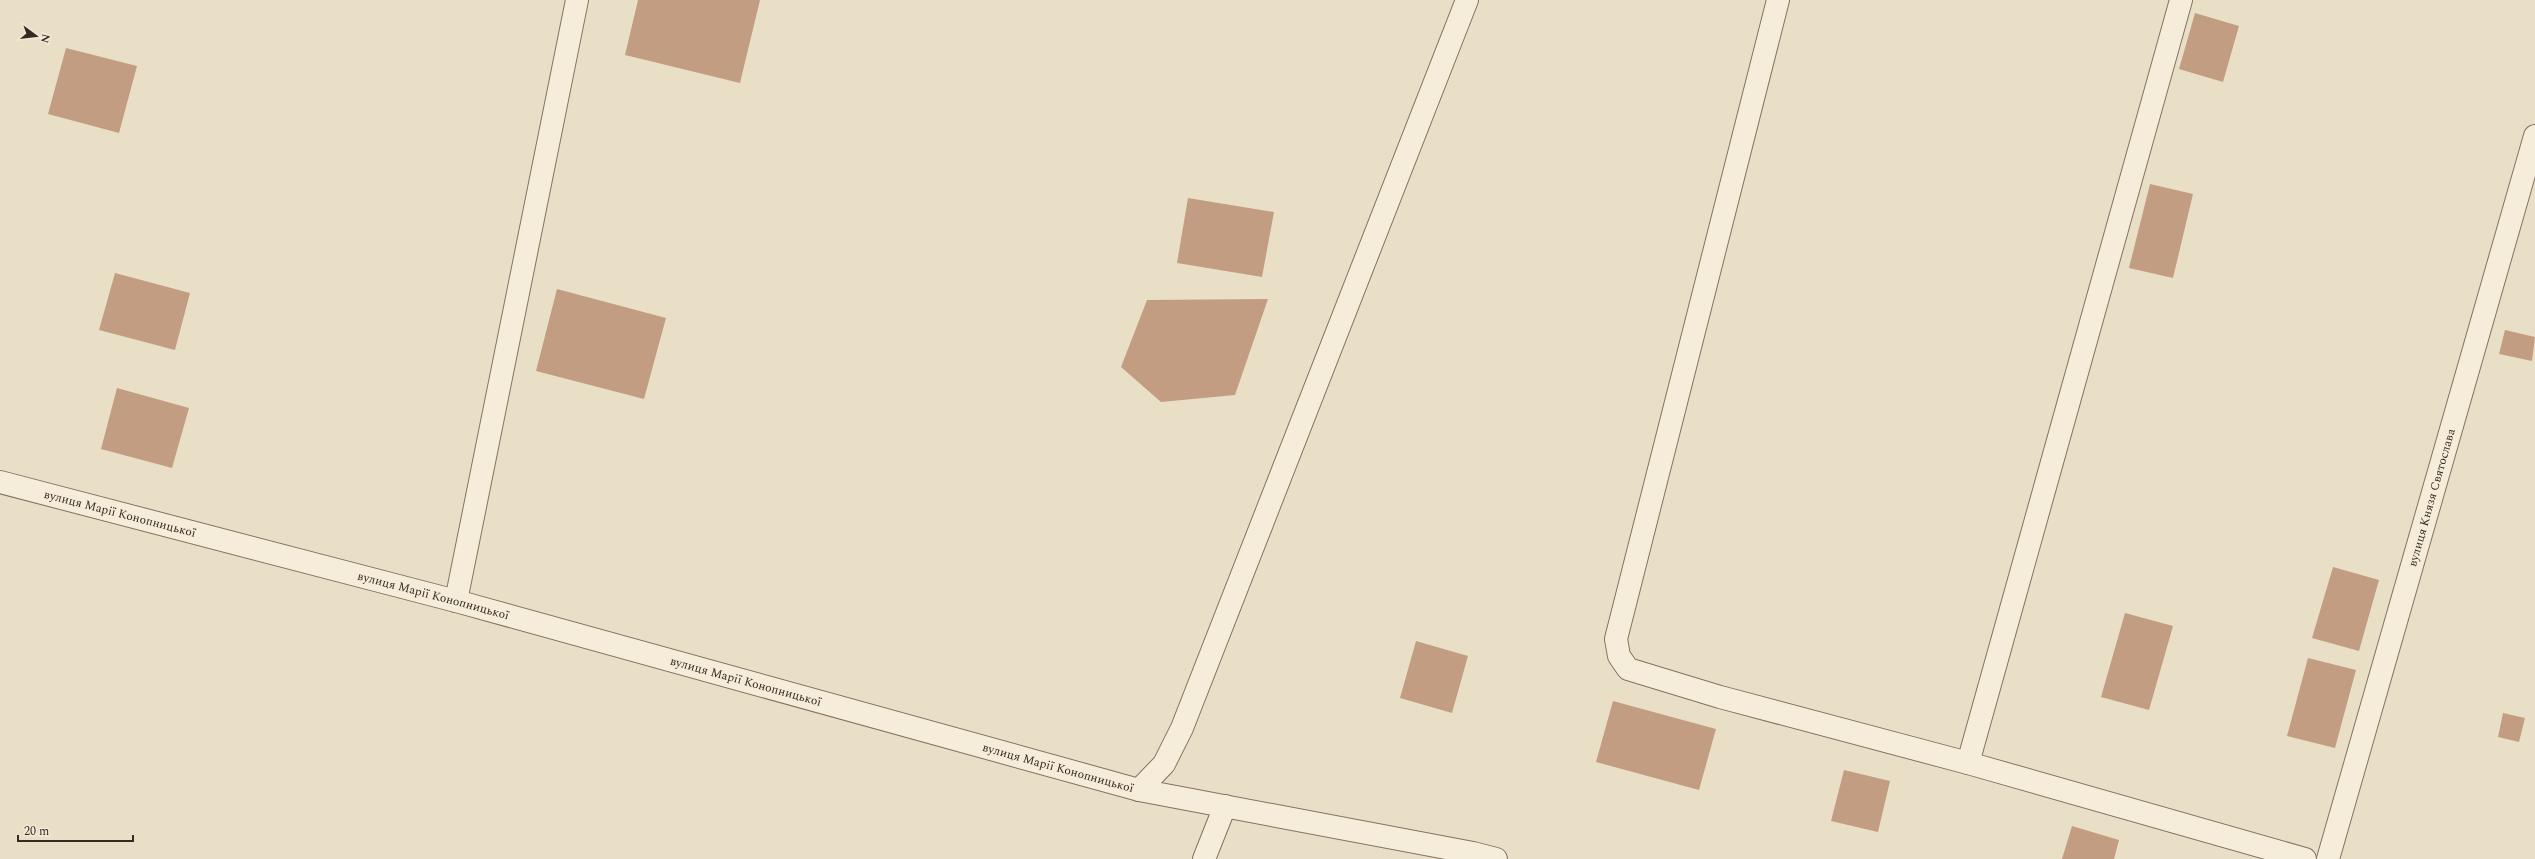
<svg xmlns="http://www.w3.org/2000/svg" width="2535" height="859" font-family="Spectral,serif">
  <rect width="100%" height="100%" fill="#e9dfc7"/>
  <path fill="#c39d82" d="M638,0H760L740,83L625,55Z
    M2195,13L2239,26L2223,82L2179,69Z
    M66,48L137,66L119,133L48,114Z
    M2150,184L2193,194L2173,278L2129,268Z
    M1188,198L1274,212L1262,277L1177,263Z
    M115,273L190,293L175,350L99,330Z
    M557,289L666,318L644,399L536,371Z
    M1268,299L1235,395L1161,402L1121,367L1147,300Z
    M2505,330L2535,337L2532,361L2499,354Z
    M117,388L189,408L172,468L101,449Z
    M2333,567L2379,580L2359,651L2312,638Z
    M2125,613L2173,626L2149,710L2101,697Z
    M1416,641L1468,656L1452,713L1400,698Z
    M2308,658L2356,670L2335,748L2287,736Z
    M1613,701L1716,729L1699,790L1596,762Z
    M2503,713L2525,718L2519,742L2498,737Z
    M1844,770L1890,781L1878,832L1831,821Z
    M2072,826L2119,840L2114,859H2062Z"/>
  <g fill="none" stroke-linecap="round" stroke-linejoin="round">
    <defs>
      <g id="minor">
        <path d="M1778,0L1616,639L1619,656L1628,669L1720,697L1968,763L2305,859"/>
        <path id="s1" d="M0,482L456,601L1139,790L1473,853L1496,859"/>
        <path d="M456,601L577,0"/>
        <path d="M1968,763L2181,0"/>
        <path d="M1139,790L1164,764L1182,728L1467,0"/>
        <path d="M1204,859L1225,806"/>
        <path id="s2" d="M2328,859L2535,136"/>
      </g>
    </defs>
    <use href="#minor" stroke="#83725f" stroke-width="24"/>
    <use href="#minor" stroke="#f5edda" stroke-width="22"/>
  </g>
  <g text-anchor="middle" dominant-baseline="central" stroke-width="4" stroke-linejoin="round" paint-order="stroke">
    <g font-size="12" fill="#352a21" stroke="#f1e9d6">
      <text stroke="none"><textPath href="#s2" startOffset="376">вулиця Князя Святослава</textPath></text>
      <text stroke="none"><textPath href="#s1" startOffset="124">вулиця Марії Конопницької</textPath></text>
      <text stroke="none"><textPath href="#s1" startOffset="448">вулиця Марії Конопницької</textPath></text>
      <text stroke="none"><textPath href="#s1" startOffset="772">вулиця Марії Конопницької</textPath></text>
      <text stroke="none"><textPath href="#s1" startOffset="1096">вулиця Марії Конопницької</textPath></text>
    </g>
  </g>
  <g transform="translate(36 36) rotate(105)" stroke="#f1e9d6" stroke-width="3" paint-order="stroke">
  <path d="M0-3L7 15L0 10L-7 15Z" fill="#352a21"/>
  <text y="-6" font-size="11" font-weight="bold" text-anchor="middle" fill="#352a21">N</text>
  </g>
  <path d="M18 835v6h115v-6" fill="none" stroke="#352a21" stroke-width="2"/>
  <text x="24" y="835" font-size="12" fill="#352a21" stroke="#f1e9d6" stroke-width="3" paint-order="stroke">20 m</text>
</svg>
